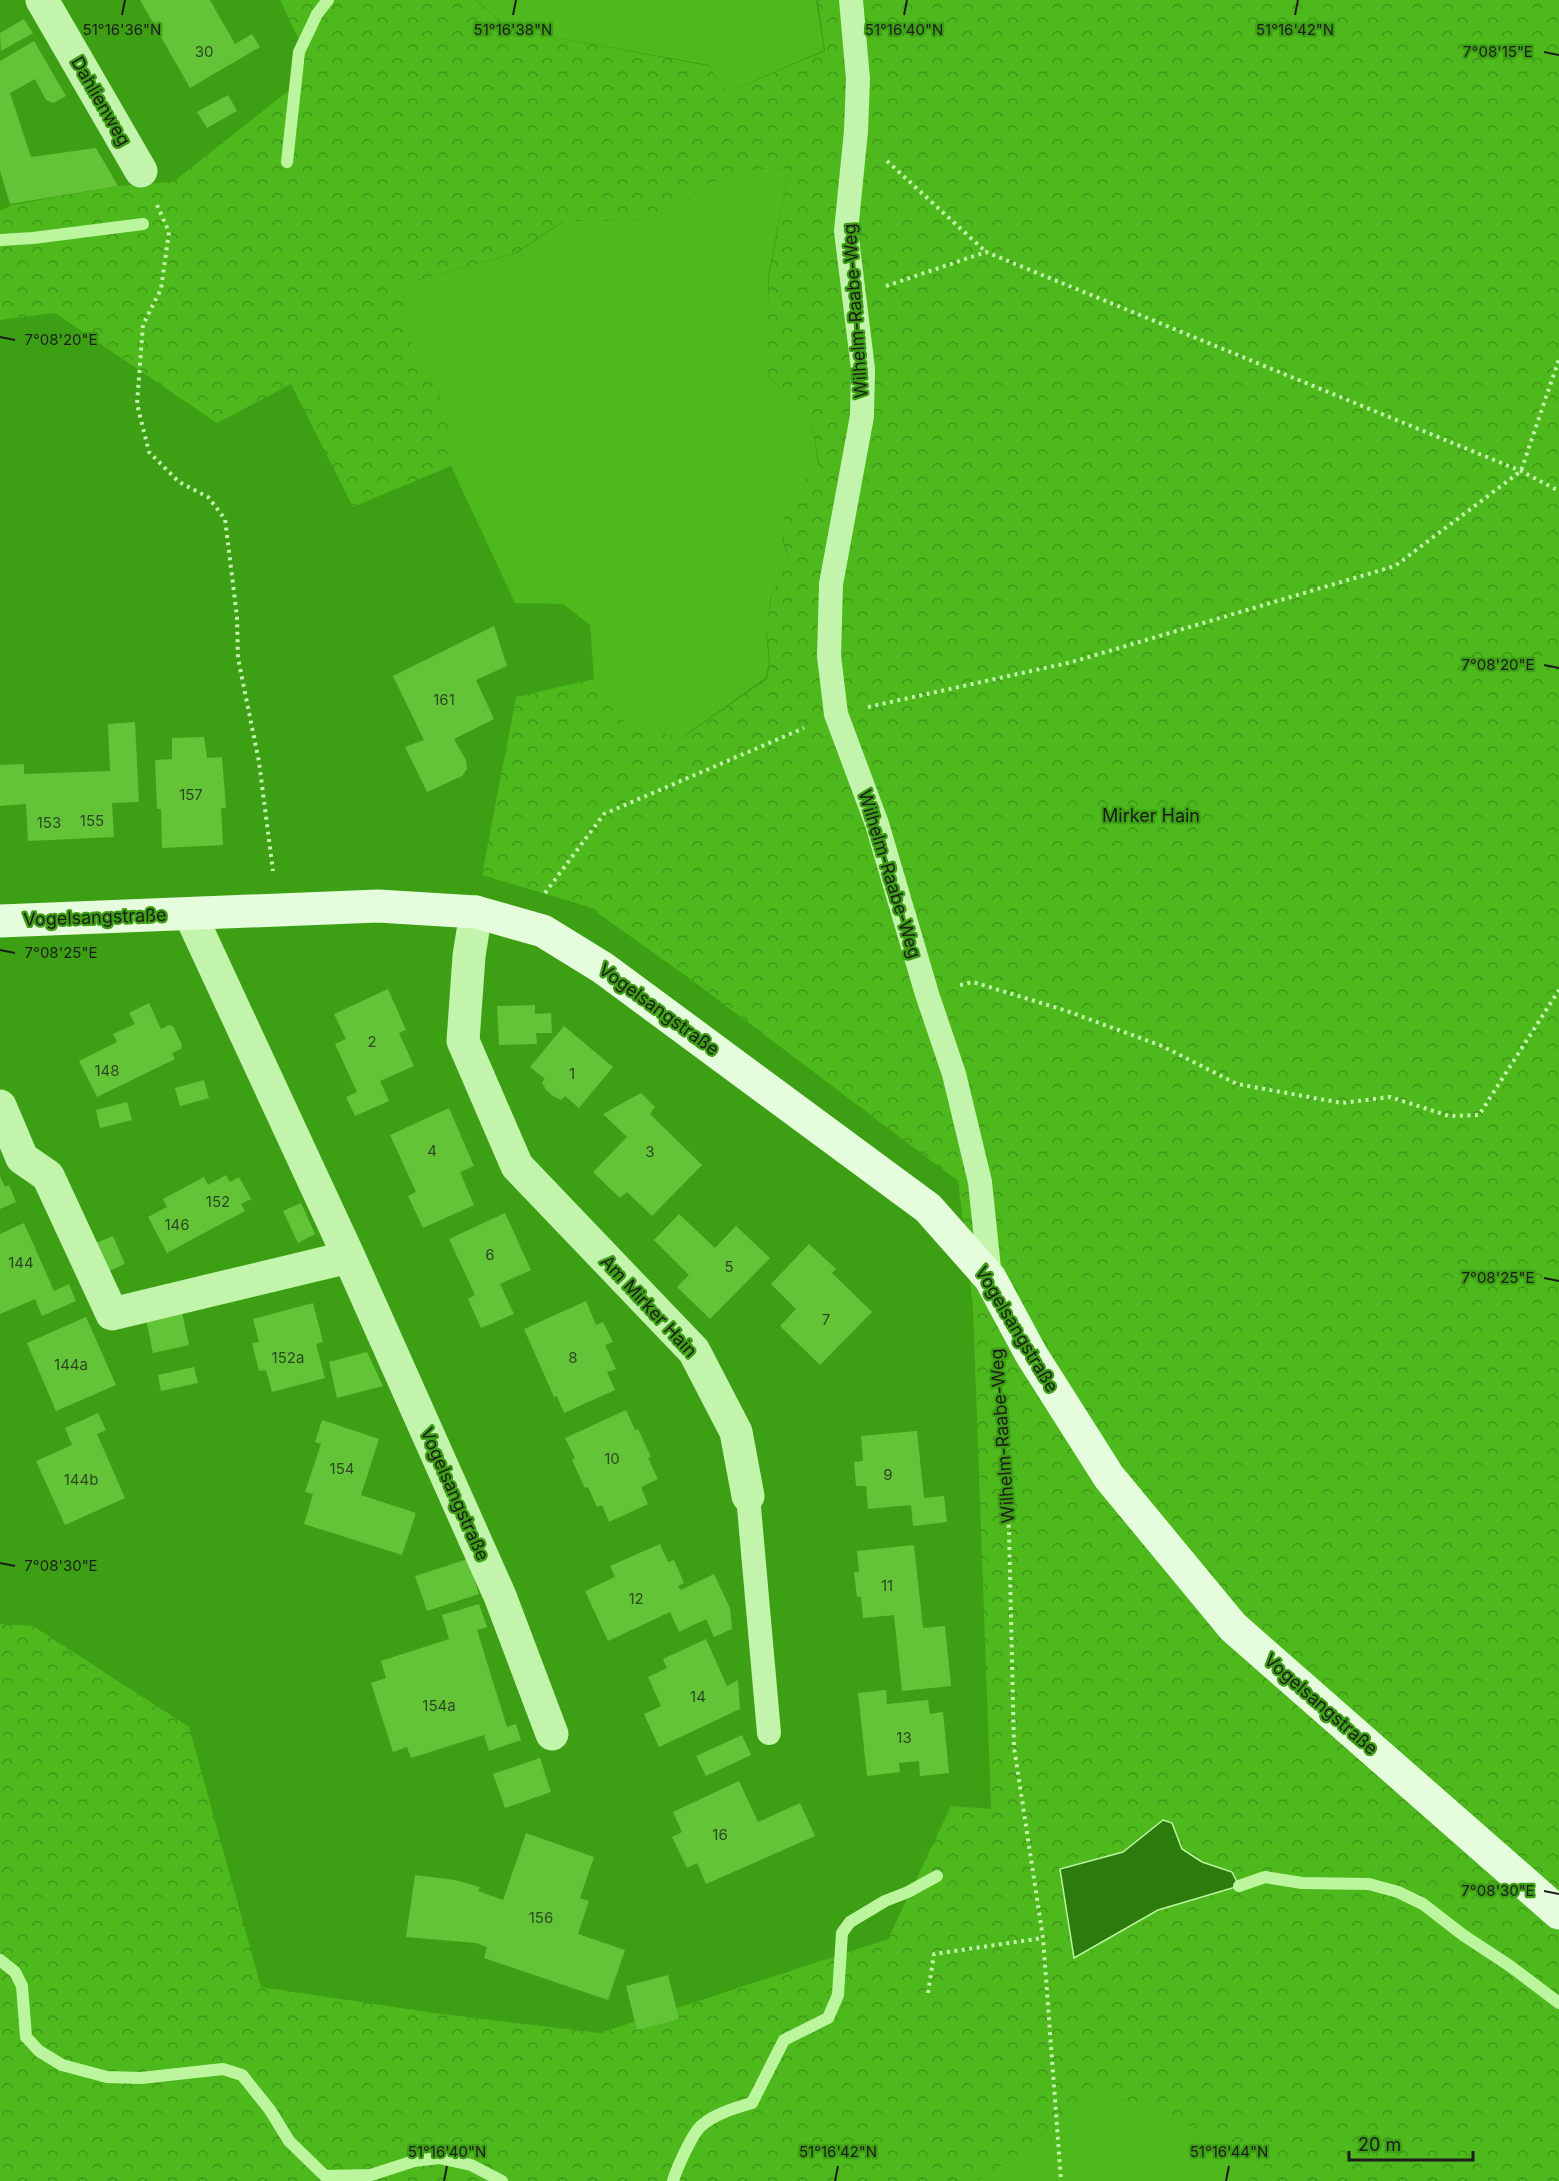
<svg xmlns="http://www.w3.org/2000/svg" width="1559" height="2181" font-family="Inter,sans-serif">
  <defs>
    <pattern id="forest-crowns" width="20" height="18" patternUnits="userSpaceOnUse" patternTransform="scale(1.5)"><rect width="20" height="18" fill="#4db91c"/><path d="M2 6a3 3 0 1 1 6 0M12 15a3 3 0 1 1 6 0" fill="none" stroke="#3f9618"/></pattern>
  </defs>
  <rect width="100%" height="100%" fill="#3d9f14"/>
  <path fill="#4db91c" d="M476,0H816L824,50L726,93L709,65L509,29Z
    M789,168L768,277V376L811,416L818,466L788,500L782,538L788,558L770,599L766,633L769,663L765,678L681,738L626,725L594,679L590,625L563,604L515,603L451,466V434L440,396L409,336L403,284L517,253L564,221L652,220L735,170Z
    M1099,2091L1224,2139L1265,2168L1248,2181H977L1005,2163Z"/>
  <path fill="url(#forest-crowns)" fill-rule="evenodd" d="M280,0H475L509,29L709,66L726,93L825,51L818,0H1559V2181H1248L1265,2168L1224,2139L1099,2091L1005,2163L977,2181H0V1624L33,1626L189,1727L261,1987L434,2013L600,2033L888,1939L951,1806L991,1809L973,1307L958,1181L693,981L589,907L482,875L516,697L594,679L627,725L682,738L767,679L770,660L766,626L772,594L788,556L782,533L788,498L819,465L811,417L766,373L769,277L789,168L735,170L652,220L563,221L515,253L403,284L409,336L440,396L451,434V466L353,507L291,384L217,423L55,313L0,320V211L12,205L118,186L173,182L292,88L299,40ZM1182,1849L1202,1862L1232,1872L1239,1886L1158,1910L1074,1957L1060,1869L1123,1852Z"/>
  <path fill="#2c7b0d" stroke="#bbf69e" stroke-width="1.5" d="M1163,1820L1172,1823L1182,1849L1202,1862L1232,1872L1239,1886L1158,1910L1074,1958L1060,1869L1123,1852Z"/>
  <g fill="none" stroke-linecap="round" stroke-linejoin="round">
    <path stroke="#bbf69e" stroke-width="12" d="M287,162L299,52L317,14L328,0
      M0,240L33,238L143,224
      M1239,1886L1265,1877L1302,1883L1369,1884L1398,1892L1423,1904L1463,1935L1510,1966L1559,2003
      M0,1960L15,1972L22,1986L26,2037L39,2051L62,2065L107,2077L141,2078L223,2069L242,2075L270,2110L289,2141L325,2176L371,2175L414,2161L439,2158L471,2165L502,2181
      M673,2181C676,2170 692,2134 701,2126C714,2114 735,2108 752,2103L784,2040L828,2018L838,1995L842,1933L850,1922L885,1901L908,1892L937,1876"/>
  </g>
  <path fill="#63c438" d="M140,0H210L235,44L252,34L260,47L190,88Z
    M24,19L33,33L1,51L0,33Z
    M34,41L66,96L53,103L46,100L35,79L10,93L31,157L96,148L118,186L10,204L0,171V61Z
    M228,95L237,111L207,128L197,112Z
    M494,626L507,666L476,680L494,719L454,739L466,760L467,769L462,776L427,792L405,747L424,740L393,676Z
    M135,722L139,802L112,803L114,837L28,841L26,804L0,806V765L24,764V774L110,771L108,724Z
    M204,737L207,758L222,757L226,808H221L223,845L162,848L161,809H157L155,760L172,759V738Z
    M388,989L406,1030L399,1033L414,1066L380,1081L389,1101L355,1116L346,1097L357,1092L335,1044L346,1039L334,1014Z
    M149,1003L161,1029L169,1025L173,1026L182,1045L181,1049L172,1053L175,1059L97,1097L79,1061L117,1042L113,1034L135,1024L129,1013Z
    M535,1005V1014L551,1013L552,1033H536L537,1044L499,1045L497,1006Z
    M564,1026L613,1067L579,1108L565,1096L561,1100L553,1096L546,1090L542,1082L545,1079L530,1067Z
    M204,1080L209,1098L180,1106L175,1088Z
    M641,1093L655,1107L650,1114L702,1165L652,1216L627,1192L620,1198L593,1172L627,1137L603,1114Z
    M127,1102L132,1120L100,1128L96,1110Z
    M449,1108L474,1166L460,1172L474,1205L423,1228L408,1196L416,1192L390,1135Z
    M226,1175L230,1182L239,1177L251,1199L241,1204L245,1211L167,1253L148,1217L167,1207L163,1199L204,1177L208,1185Z
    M0,1176L5,1187L9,1185L16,1202L0,1209Z
    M301,1203L315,1234L298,1243L283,1211Z
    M505,1213L531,1270L500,1284L514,1314L481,1328L468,1299L475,1295L449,1239Z
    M679,1214L715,1248L736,1226L770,1258L710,1319L677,1287L689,1275L654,1240Z
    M24,1223L54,1291L69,1284L76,1301L42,1316L35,1299L0,1314V1234Z
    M113,1236L125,1264L109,1271L96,1243Z
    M809,1244L836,1269L832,1273L872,1312L820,1365L780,1326L796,1309L771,1284Z
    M586,1301L596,1325L603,1322L613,1342L605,1345L616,1369L607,1372L615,1390L564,1413L557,1396L554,1397L524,1329Z
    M313,1303L323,1342L316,1344L325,1378L272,1392L266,1370L259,1371L252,1343L259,1342L253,1319Z
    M182,1312L189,1345L153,1353L146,1319Z
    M86,1317L116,1385L56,1411L27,1343Z
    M367,1352L383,1386L337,1398L329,1362Z
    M194,1367L198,1383L161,1391L158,1375Z
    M626,1410L635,1430L638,1429L651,1457L648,1458L658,1479L641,1487L648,1504L609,1522L602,1505L597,1507L588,1487L585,1488L572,1460L575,1458L565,1438Z
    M98,1413L106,1430L97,1434L125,1498L65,1525L36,1461L72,1445L65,1428Z
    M322,1420L379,1439L361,1495L416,1513L402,1555L304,1524L313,1494L305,1492L321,1444L315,1442Z
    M917,1431L924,1498L944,1496L947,1522L913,1526L911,1505L868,1509L866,1486H856L854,1462L863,1461L861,1436Z
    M660,1544L668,1562L674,1560L684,1583L678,1586L681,1590L714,1574L730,1608L732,1629L714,1637L706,1619L679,1632L670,1612L608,1641L585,1591L615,1577L610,1566Z
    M914,1545L923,1628L945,1626L951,1686L902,1691L894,1615L863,1618L861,1597H857L854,1572H859L857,1551Z
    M468,1559L479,1594L427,1611L415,1576Z
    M479,1604L487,1627L477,1630L507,1727L516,1724L521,1740L489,1751L484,1735L411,1758L407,1747L393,1752L371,1683L386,1678L381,1661L449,1639L442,1615Z
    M706,1639L727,1686L738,1680L740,1709L659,1747L644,1714L661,1706L648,1677L667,1668L663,1659Z
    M886,1690L887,1704L928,1700L930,1714L943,1712L949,1773L920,1776L919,1761L899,1763L900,1772L867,1776L858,1693Z
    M742,1735L751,1755L706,1776L696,1756Z
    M540,1758L551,1792L505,1808L493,1774Z
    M739,1781L758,1822L800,1803L815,1836L706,1884L697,1863L687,1868L672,1837L682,1832L673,1812Z
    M526,1833L594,1857L580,1898L589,1901L578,1934L625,1950L608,2000L484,1958L487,1947L476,1943L406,1937L415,1875L455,1880L480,1887L478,1891L503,1900Z
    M668,1975L679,2019L637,2030L626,1986Z"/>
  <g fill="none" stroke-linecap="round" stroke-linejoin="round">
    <path stroke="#c2f4ac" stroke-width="4" stroke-dasharray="3 4.5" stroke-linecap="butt" d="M887,161L986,252
      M157,205L169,232L161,289L143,325L137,404L149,452L179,482L208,497L225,519L237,617L238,658L259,762L273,871
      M886,286L986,252L1521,471L1559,491
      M868,707L1072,662L1395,566L1521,471L1559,359
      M545,893L604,814L804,728
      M960,985L973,982L1064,1010L1162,1046L1237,1084L1342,1103L1390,1097L1449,1116L1479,1115L1559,990
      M997,1375L1009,1530L1014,1747L1043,1938L1061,2181
      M928,1993L934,1954L1043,1938"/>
    <path stroke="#c2f4ac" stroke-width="24" d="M851,0L858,79L856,131L846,231L863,369L862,416L831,584L829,656L836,714L877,824L927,994L954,1074L980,1182L990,1278
      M748,1496L769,1733"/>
    <path stroke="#c2f4ac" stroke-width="33" d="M42,0L141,171
      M476,912L469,956L463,1041L517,1166L694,1351L736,1432L748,1496
      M190,914L349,1257L500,1596L552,1734
      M0,1106L22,1158L48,1176L112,1314L349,1257"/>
    <path stroke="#e5fddc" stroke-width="33" d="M0,921L378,906L476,912L543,931L603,968L928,1208L990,1278L1031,1354L1109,1477L1233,1627L1559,1913"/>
  </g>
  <path fill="none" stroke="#1d1d1d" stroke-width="2" d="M122,15L125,0M513,15L516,0M904,15L907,0M1295,15L1298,0M1544,52L1559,55M0,337L15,340M1544,665L1559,668M0,950L15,953M1544,1278L1559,1281M0,1563L15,1566M1544,1891L1559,1894M444,2181L447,2166M835,2181L838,2166M1226,2181L1229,2166"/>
  <g text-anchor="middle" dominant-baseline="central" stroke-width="4.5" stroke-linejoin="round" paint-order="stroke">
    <g font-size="15" fill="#2e4724">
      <text x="204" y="51">30</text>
      <text x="444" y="699">161</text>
      <text x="191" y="794">157</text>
      <text x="92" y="820">155</text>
      <text x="49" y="822">153</text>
      <text x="372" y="1041">2</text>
      <text x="107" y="1070">148</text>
      <text x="572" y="1073">1</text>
      <text x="432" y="1150">4</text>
      <text x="650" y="1151">3</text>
      <text x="218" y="1201">152</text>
      <text x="177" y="1224">146</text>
      <text x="490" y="1254">6</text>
      <text x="21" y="1262">144</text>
      <text x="729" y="1266">5</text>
      <text x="826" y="1319">7</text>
      <text x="288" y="1357">152a</text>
      <text x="573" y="1357">8</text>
      <text x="71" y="1364">144a</text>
      <text x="612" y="1458">10</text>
      <text x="342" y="1468">154</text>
      <text x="888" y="1474">9</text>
      <text x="81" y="1479">144b</text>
      <text x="887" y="1585">11</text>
      <text x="636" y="1598">12</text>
      <text x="698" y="1696">14</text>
      <text x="439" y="1705">154a</text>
      <text x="904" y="1737">13</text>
      <text x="720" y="1834">16</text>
      <text x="541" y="1917">156</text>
    </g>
    <g font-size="18" fill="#1d1d1d" stroke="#3d9f14">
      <text transform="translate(101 101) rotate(60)">Dahlienweg</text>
      <text transform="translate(855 311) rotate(-94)">Wilhelm-Raabe-Weg</text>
      <text transform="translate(890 874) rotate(73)">Wilhelm-Raabe-Weg</text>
      <text transform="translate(95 917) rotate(-2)">Vogelsangstraße</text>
      <text transform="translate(659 1009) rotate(36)">Vogelsangstraße</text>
      <text transform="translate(649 1306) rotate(47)">Am Mirker Hain</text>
      <text transform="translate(1017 1329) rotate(59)">Vogelsangstraße</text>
      <text transform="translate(1002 1436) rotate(-94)">Wilhelm-Raabe-Weg</text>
      <text transform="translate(455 1494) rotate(66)">Vogelsangstraße</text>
      <text transform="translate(1321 1704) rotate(41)">Vogelsangstraße</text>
    </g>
    <g font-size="18" fill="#1b1d1b" stroke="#3d9f14">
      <text x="1151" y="815">Mirker Hain</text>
    </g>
  </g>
  <g font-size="15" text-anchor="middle" fill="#1d1d1d" stroke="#3d9f14" stroke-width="4.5" stroke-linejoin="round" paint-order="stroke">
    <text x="122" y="35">51°16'36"N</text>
    <text x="513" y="35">51°16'38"N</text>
    <text x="904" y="35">51°16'40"N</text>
    <text x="1295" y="35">51°16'42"N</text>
    <text x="1498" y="57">7°08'15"E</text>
    <text x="61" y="345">7°08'20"E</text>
    <text x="1498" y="670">7°08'20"E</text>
    <text x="61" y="958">7°08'25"E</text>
    <text x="1498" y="1283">7°08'25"E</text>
    <text x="61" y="1571">7°08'30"E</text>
    <text x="1498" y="1896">7°08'30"E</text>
    <text x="447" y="2157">51°16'40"N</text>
    <text x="838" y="2157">51°16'42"N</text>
    <text x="1229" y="2157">51°16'44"N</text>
  </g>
  <path d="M1349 2151v9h124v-9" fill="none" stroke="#1d1d1d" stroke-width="3"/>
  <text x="1358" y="2151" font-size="18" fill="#1d1d1d" stroke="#3d9f14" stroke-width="4.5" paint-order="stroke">20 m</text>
</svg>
